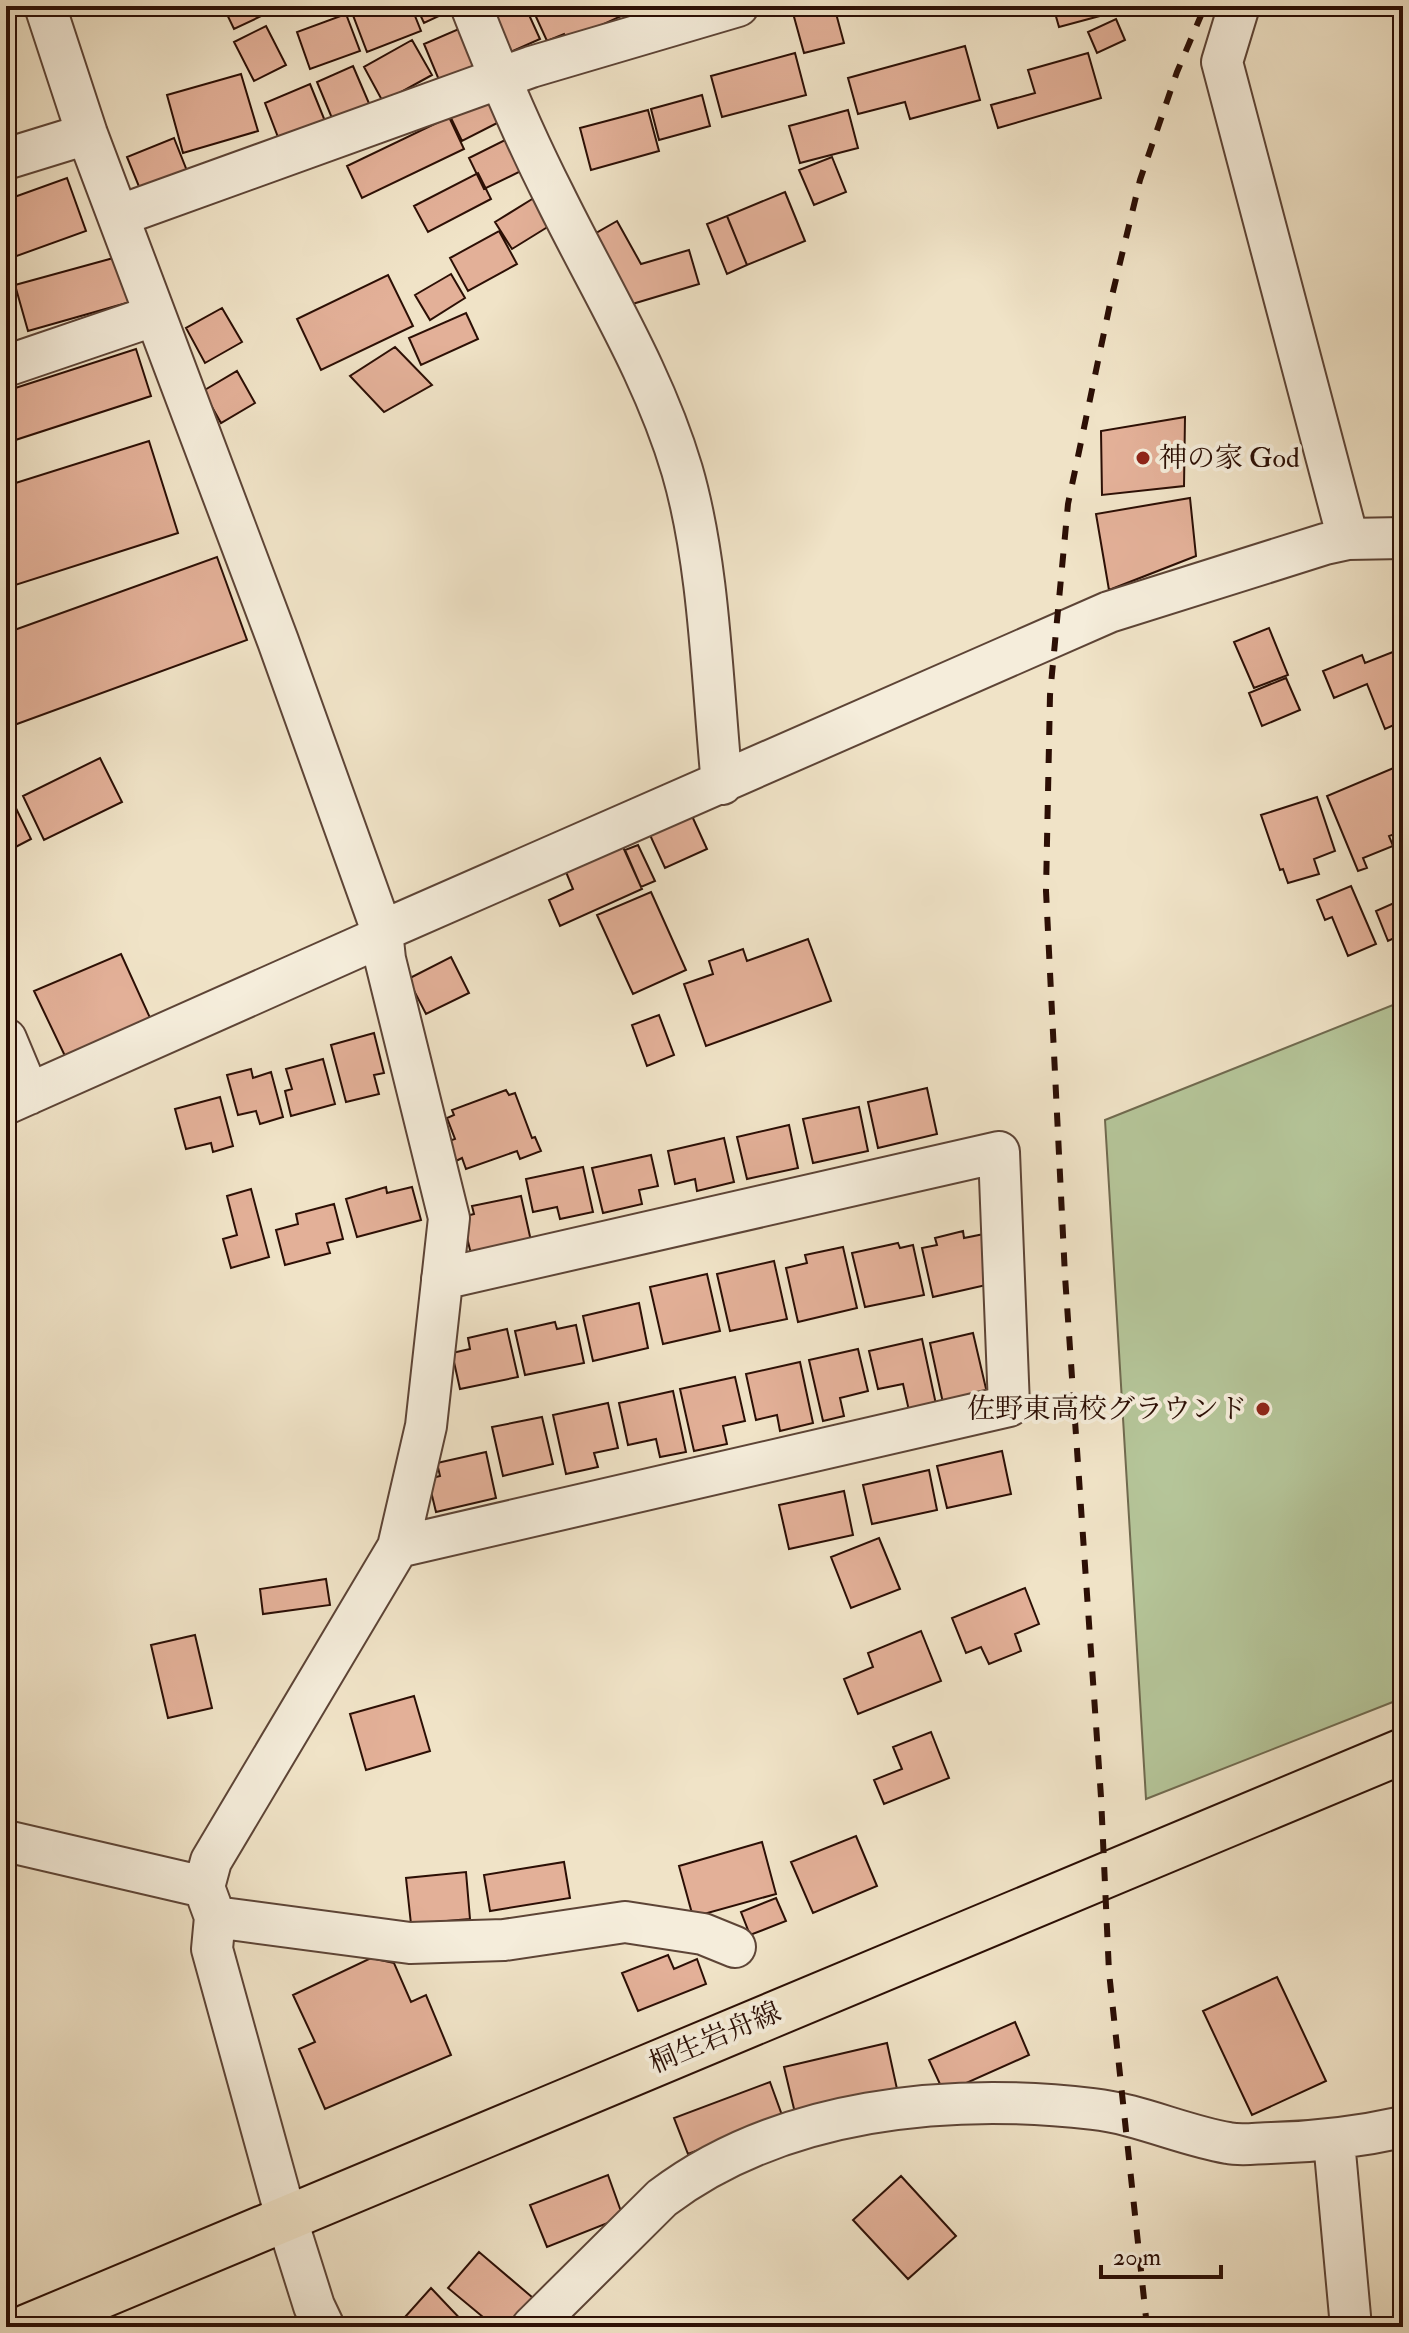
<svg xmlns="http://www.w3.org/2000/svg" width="1409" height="2333" font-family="'IM FELL Double Pica','Noto Serif JP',serif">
  <rect width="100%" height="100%" fill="#f0e3c7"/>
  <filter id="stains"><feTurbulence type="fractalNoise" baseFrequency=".0025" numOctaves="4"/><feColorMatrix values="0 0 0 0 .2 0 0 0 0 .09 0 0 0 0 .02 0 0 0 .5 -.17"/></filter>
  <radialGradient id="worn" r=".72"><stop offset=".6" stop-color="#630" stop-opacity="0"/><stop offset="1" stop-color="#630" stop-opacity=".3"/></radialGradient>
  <path fill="#b5c599" stroke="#706a4f" stroke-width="2" d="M1403,1001V1698L1146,1799L1105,1120Z"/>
  <path fill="#e3b098" stroke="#2c0f05" stroke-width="2" d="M223,6H274L276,9L234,29Z
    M362,6H411L421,31L367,52L351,10Z
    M416,6H455L456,8L424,23Z
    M485,6H525L540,39L506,54Z
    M536,6H640L641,7L567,41L564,34L547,41L532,8Z
    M791,6H834L844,43L804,53Z
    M1053,6H1137L1059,27Z
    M346,14L360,51L310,69L297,32Z
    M1116,19L1125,40L1097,53L1088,32Z
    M468,25L483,62L439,80L424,44Z
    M266,26L286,65L254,81L234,42Z
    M412,40L432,75L383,102L364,67Z
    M965,46L980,100L910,119L905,102L858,114L848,78Z
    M795,53L806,95L722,117L711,76Z
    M1088,53L1101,98L998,128L991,105L1035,93L1028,70Z
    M353,66L371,108L334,123L317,82Z
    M241,74L258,131L183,153L167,95Z
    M310,84L327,126L281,145L265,103Z
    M491,95L505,119L462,141L450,116Z
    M702,95L710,126L659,140L651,109Z
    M648,110L659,151L591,170L580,128Z
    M848,110L858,148L800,163L789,126Z
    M449,117L464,149L362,198L347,166Z
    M174,138L189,176L142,194L127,157Z
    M509,138L525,169L484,189L469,158Z
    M832,157L846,192L814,205L799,170Z
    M478,173L491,199L428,232L414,206Z
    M67,178L86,231L11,258L6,244V200Z
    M785,192L805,241L747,265L727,216Z
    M537,196L554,223L512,249L495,222Z
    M727,216L747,265L727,274L707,224Z
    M617,221L641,264L689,250L699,284L629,305L591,236Z
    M499,231L517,264L468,291L450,258Z
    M117,257L130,302L28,331L15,285Z
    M451,274L465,298L430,320L415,295Z
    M388,275L413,326L321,370L297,319Z
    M222,308L242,342L205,363L186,328Z
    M466,313L478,339L421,365L409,338Z
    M395,347L432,385L384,412L350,376Z
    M136,349L151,396L6,443V391Z
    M237,371L255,403L221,423L203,391Z
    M1185,417L1184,486L1102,495L1101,431Z
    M149,441L178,533L6,588V486Z
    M1190,498L1196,556L1109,590L1096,514Z
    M217,557L247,640L6,728V633Z
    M1269,628L1288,675L1254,688L1234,642Z
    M1403,648V721L1385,729L1367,684L1334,698L1323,671L1362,655L1365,663Z
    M1286,678L1300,710L1262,726L1249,693Z
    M100,758L122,802L44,840L23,796Z
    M1403,764V831L1389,836L1393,846L1363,858L1367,868L1358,871L1327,796Z
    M10,796L31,839L6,852V798Z
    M1317,797L1335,851L1314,859L1319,874L1288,883L1283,869L1280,870L1261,815Z
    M692,816L707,849L665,868L650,835Z
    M638,845L655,881L641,887L625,850Z
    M623,847L642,889L560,926L549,900L573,889L566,872Z
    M1351,886L1376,944L1348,956L1332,917L1325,920L1317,900Z
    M651,892L686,970L633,994L597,915Z
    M1403,899V934L1388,941L1376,911Z
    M808,939L831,1001L706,1046L684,984L713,974L709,961L743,949L747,961Z
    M121,954L151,1020L65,1056L34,991Z
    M451,957L469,993L426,1014L408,979Z
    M659,1015L674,1055L647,1066L632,1025Z
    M374,1033L384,1073L374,1075L379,1094L346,1102L331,1045Z
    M323,1059L335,1104L291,1116L285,1091L292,1089L286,1069Z
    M251,1069L253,1078L271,1072L283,1117L260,1124L256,1111L238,1115L227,1075Z
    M927,1088L937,1134L878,1148L868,1102Z
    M506,1090L509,1095L515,1093L532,1138L535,1137L541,1151L520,1159L517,1151L466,1169L462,1158L456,1161L449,1141L455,1139L447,1118L454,1115L452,1110Z
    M220,1097L233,1146L213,1152L211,1143L186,1149L175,1109Z
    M859,1107L868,1151L813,1163L803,1119Z
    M789,1125L798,1168L747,1179L737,1137Z
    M724,1138L734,1182L697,1191L695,1179L675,1184L668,1151Z
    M651,1155L658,1186L639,1190L642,1204L603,1213L592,1168Z
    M583,1167L593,1212L560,1219L557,1207L533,1212L526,1179Z
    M386,1187L387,1193L412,1187L421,1220L357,1237L346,1199Z
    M251,1189L269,1257L231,1268L223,1239L237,1235L227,1196Z
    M521,1196L531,1241L471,1254L462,1217L474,1214L472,1206Z
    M334,1204L343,1239L327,1243L330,1253L285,1265L276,1230L298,1224L296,1214Z
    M963,1231L964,1238L984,1234L995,1283L933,1297L922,1248L937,1245L935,1238Z
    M898,1243L900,1248L913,1245L924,1295L865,1307L852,1253Z
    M843,1247L857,1308L798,1322L786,1268L807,1263L805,1255Z
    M774,1261L787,1319L730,1331L717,1274Z
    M707,1274L720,1331L663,1344L650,1287Z
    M639,1303L648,1348L593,1361L583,1316Z
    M555,1322L557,1329L576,1325L584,1363L525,1375L515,1331Z
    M507,1329L518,1377L460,1389L452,1353L470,1349L468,1338Z
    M973,1333L987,1393L943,1403L930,1343Z
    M922,1339L937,1409L910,1415L903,1384L878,1389L869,1351Z
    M858,1349L868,1391L840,1398L844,1416L823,1421L809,1360Z
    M800,1362L813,1423L780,1431L777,1415L756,1420L746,1374Z
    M735,1377L745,1421L723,1426L727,1444L694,1451L680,1389Z
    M673,1391L686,1452L660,1457L656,1439L628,1445L619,1403Z
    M608,1403L618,1448L594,1453L598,1467L566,1474L553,1415Z
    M542,1417L553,1464L503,1476L492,1427Z
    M1002,1451L1011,1494L947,1508L937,1466Z
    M486,1452L496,1498L436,1512L428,1479L440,1476L437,1463Z
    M929,1470L937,1510L872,1524L863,1485Z
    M844,1491L853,1535L789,1549L779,1505Z
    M879,1538L900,1589L851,1608L831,1557Z
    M326,1579L330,1605L263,1614L260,1589Z
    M1025,1588L1039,1624L1015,1634L1021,1651L989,1664L981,1647L966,1653L952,1618Z
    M921,1631L941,1681L858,1714L844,1679L873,1667L868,1653Z
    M195,1635L212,1708L168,1718L151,1645Z
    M414,1696L430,1751L366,1770L350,1714Z
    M931,1732L949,1778L884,1804L874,1780L902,1769L893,1747Z
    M856,1836L877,1886L813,1913L791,1862Z
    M762,1842L776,1894L693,1917L679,1866Z
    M564,1862L570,1898L490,1911L484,1875Z
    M466,1872L470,1919L411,1924L406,1878Z
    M776,1898L786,1921L750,1935L741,1912Z
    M668,1955L674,1969L697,1959L706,1984L638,2011L622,1973Z
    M371,1958L394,1963L411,2002L426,1995L451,2055L325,2109L299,2049L315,2042L293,1995Z
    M1277,1977L1326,2081L1252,2115L1203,2011Z
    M1015,2022L1029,2055L944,2093L929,2060Z
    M887,2043L897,2089L795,2113L784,2067Z
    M770,2082L783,2118L688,2154L674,2118Z
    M608,2175L623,2217L547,2247L530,2205Z
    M901,2176L956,2236L908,2279L853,2220Z
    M479,2252L539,2303L518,2327H495L448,2288Z
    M431,2288L468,2327H396Z"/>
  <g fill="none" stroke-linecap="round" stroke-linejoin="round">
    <defs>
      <path id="street" d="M45,6L87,134L278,641L382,931L385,959L449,1218L426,1426L398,1547L211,1861L204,1887
        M471,6C496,70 523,134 554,195C599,287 653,372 682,470C710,566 712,684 722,784
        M1239,6L1222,62L1348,539
        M6,159L87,134
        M118,216L531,67L738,6
        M6,366L153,316
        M382,931L1109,612L1325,544L1348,539L1403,538
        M6,1039L29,1094
        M6,1104L383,936
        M398,1547L1009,1406L999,1152L442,1279
        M6,1841L204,1887L215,1917L212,1949L286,2217L314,2306L324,2327
        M215,1917L410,1943L504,1940L625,1922L703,1934L735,1947
        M1334,2141L1351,2327
        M532,2327L662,2198C781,2108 949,2092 1093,2109C1139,2114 1182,2135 1228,2143C1242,2146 1257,2143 1271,2143C1317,2142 1358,2137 1403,2127"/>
      <path id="primary" d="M27,2327L1403,1751"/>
    </defs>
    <use href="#street" stroke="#5d4436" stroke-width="44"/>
    <use href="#primary" stroke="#2c0f05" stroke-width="48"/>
    <use href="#street" stroke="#f5eddb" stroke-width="40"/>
    <use href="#primary" stroke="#f0e3c7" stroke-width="44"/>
    <path stroke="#2c0f05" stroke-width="6" stroke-dasharray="14 14" stroke-linecap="butt" d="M1147,2327L1109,1972L1101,1797L1065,1276L1046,891L1050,695L1068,504L1110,304L1140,180L1177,72L1205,6"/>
  </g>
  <g fill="#8f2418" stroke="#f5eddb" stroke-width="3">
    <circle cx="1143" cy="458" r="8"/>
    <circle cx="1263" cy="1409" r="8"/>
  </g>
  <g text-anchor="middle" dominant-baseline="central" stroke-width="8" stroke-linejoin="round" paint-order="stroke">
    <g font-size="28" fill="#2c0f05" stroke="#f5eddb" text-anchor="start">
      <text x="1159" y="458">神の家 God</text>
      <text x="1247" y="1409" text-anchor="end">佐野東高校グラウンド</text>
    </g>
    <g font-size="28" fill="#2c0f05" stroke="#f5eddb">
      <text transform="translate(715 2038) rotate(-23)">桐生岩舟線</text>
    </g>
  </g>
  <rect width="1409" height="2333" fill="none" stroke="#f0e3c7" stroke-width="32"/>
  <rect x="8" y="8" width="1393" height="2317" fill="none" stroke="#2c0f05" stroke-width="4"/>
  <rect x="16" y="16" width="1377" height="2301" fill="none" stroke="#2c0f05" stroke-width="2"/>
  <path d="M1101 2265v12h120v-12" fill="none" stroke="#2c0f05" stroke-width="4"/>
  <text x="1113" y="2265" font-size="24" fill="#2c0f05" stroke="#f5eddb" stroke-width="6" paint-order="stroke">20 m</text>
  <rect width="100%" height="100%" filter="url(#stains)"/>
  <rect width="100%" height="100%" fill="url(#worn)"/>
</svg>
